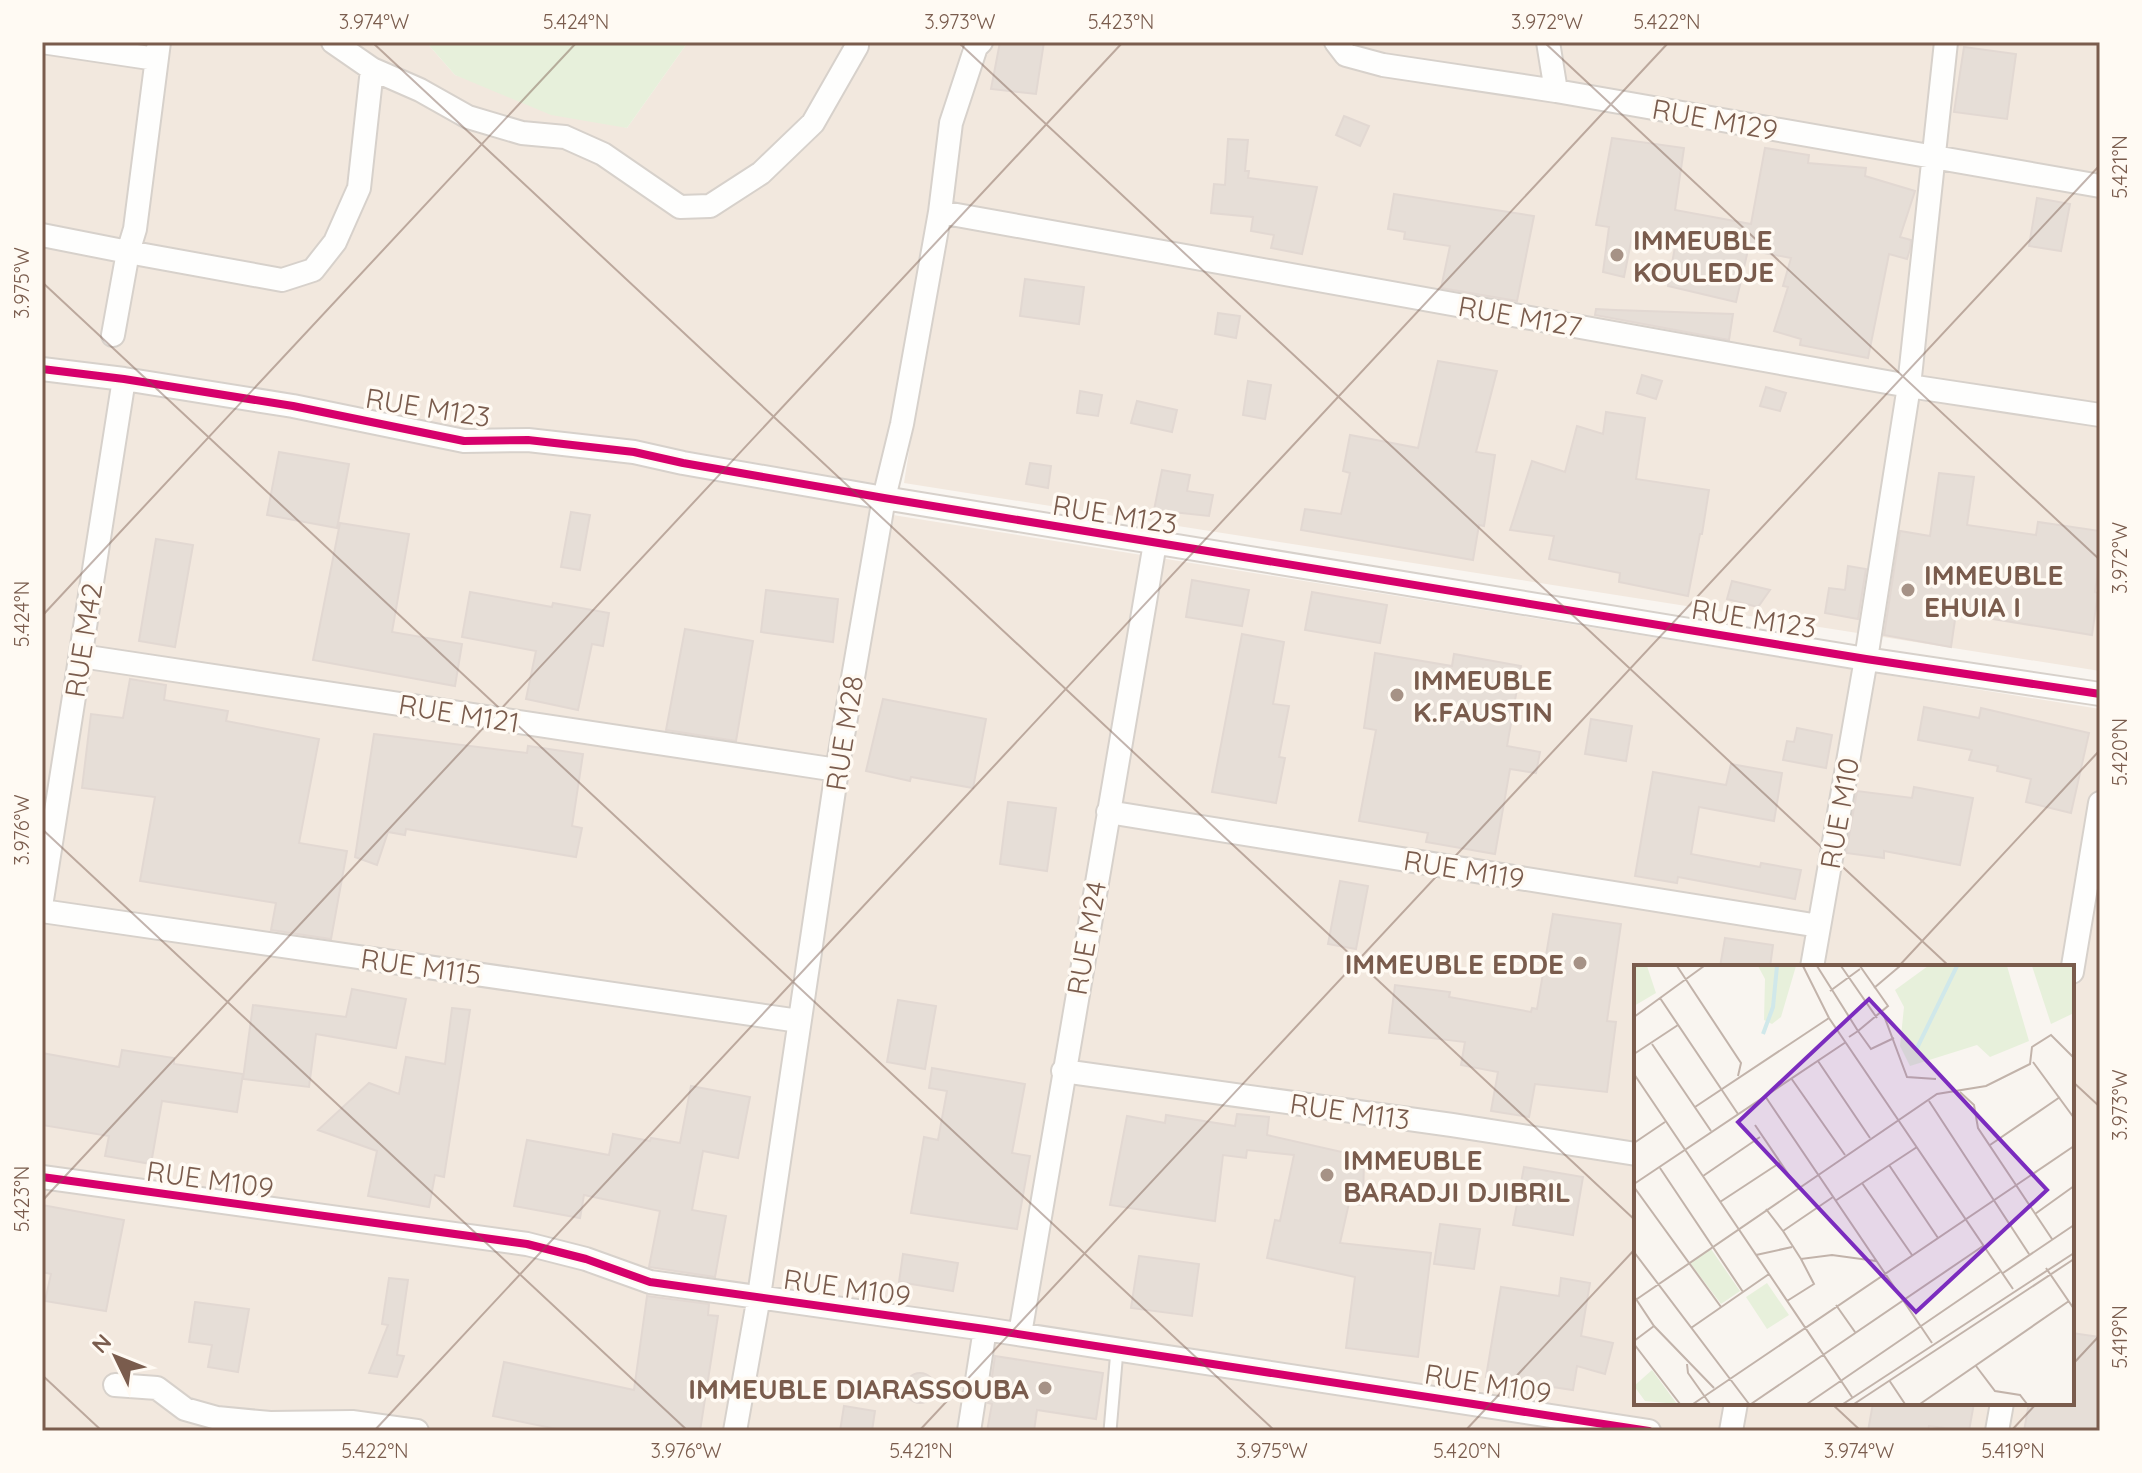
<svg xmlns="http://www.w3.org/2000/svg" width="2142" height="1473" font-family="Quicksand,sans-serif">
  <rect width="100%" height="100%" fill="#f9f5f0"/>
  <path fill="#f2e8de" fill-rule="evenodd" d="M42,42H426L455,75L627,128L688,42H962L893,515L2100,709V1431H42ZM1636,967H2072V1403H1636Z
    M967,42H2100V671L904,483L940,254Z"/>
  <path fill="#e7f0db" d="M426,42H688L627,128L551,115L455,75Z"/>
  <path fill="#e6ded7" stroke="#e2d8d2" stroke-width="2" d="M1000,42H1044L1036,94L991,89Z
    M1964,47L2016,54L2007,119L1954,112Z
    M1344,116L1369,126L1360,146L1336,135Z
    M1612,138L1684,148L1675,210L1751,224L1765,148L1809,155L1808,163L1866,168L1865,176L1915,191L1900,237L1911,240L1910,249L1907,259L1889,254L1868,358L1800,345L1801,339L1774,331L1788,287L1783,286L1791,258L1748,250L1736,302L1668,286L1676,241L1633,232L1624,277L1603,272L1609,227L1596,225Z
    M1228,139L1248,140L1245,171H1249L1248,178L1317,187L1302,254L1271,248L1274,235L1251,231L1253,217L1211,213L1214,184L1225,185Z
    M1394,194L1534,216L1517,301L1441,288L1450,246L1404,239L1405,232L1388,229Z
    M2037,198L2070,204L2061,251L2029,246Z
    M1025,279L1084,287L1079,324L1020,316Z
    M1596,309L1615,310L1733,314L1729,340L1595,315Z
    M1218,313L1240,316L1236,338L1215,334Z
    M1438,361L1497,371L1476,452L1495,455L1484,526L1479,525L1473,560L1301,530L1305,509L1341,514L1350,473L1343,471L1350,435L1418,448Z
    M1642,375L1662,381L1656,399L1637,393Z
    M1248,381L1271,385L1265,419L1243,415Z
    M1766,387L1786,393L1780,411L1760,406Z
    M1080,391L1102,395L1098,416L1077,413Z
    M1137,401L1177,410L1172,432L1131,423Z
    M1606,412L1645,418L1636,479L1709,490L1702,534H1700L1688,596L1619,582L1620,573L1549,559L1554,536L1510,530L1532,461L1565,472L1577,426L1603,434Z
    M279,452L349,464L337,528L267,515Z
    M1030,463L1051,466L1048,488L1026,484Z
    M1162,470L1190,475L1187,491L1213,495L1209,516L1154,510Z
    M1939,473L1974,477L1967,525L2036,535L2038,522L2100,531V556L2095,592L2098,593L2092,635L1956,613L1951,647L1884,635L1900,531L1930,536Z
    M571,512L590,515L580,570L561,567Z
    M340,523L409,534L392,632L462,644L455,686L313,660Z
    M156,539L193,545L175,647L139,641Z
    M1848,566L1866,569L1858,619L1825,613L1829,588L1845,590Z
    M1192,580L1249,590L1242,626L1186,617Z
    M1732,581L1770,590L1758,607L1727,599Z
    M766,590L838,599L833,642L761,632Z
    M470,592L552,607L553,603L609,613L603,646L592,644L578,710L526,699L536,651L462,637Z
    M1312,592L1387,605L1380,643L1305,630Z
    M685,629L753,641L736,741L666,730Z
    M1242,634L1284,642L1273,704L1289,706L1279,757L1285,758L1276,803L1212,792Z
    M1375,653L1452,666L1454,654L1521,666L1507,746L1540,752L1536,773L1510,769L1495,854L1426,842L1428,833L1359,821L1376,730L1364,728Z
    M130,679L166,685L164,700L228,711L226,721L319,739L299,843L347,851L331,939L271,930L276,903L140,881L155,797L82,788L91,714L123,718Z
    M883,699L986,719L973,788L911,777L910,781L866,771Z
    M1924,707L1979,718L1981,708L2089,733L2071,813L2026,802L2031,779L1997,771L1998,766L1969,760L1972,750L1918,740Z
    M1591,719L1632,726L1626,761L1585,754Z
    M1797,728L1832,735L1826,768L1783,760L1787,741L1794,742Z
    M374,734L527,753L528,746L583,754L572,826L582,828L576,857L406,829L405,835L388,832L377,865L355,857Z
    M1731,764L1782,773L1774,821L1699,807L1691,854L1760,867L1761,863L1801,870L1795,899L1678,877L1677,883L1635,876L1653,772L1726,785Z
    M1914,787L1973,798L1960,865L1884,851V858L1846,853L1857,791L1912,798Z
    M1008,802L1056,808L1047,871L1000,864Z
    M1340,881L1368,886L1356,949L1328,944Z
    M1553,914L1621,924L1607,1021L1616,1022L1607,1092L1535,1084L1529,1117L1491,1111L1498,1072L1461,1065L1465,1042L1389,1033L1395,985L1450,992L1449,997L1531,1012L1532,1008L1537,1009Z
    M1725,938L1773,945L1770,967H1720Z
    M352,989L406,999L396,1048L316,1034L309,1087L243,1079L253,1005L346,1017Z
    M898,1000L936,1006L925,1069L887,1062Z
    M452,1008L470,1010L444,1177L435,1175L429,1207L368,1196L377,1151L318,1130L369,1083L399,1094L406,1057L445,1064Z
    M122,1050L174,1058V1064L243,1074L237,1112L162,1101L151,1164L105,1156L109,1136L42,1125V1053L119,1067Z
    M932,1068L1025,1084L1012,1153L1030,1156L1017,1229L911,1213L924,1137L938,1140L947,1091L929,1088Z
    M691,1086L750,1097L738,1158L703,1151L692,1210L726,1216L715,1277L649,1267L660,1211L584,1195L580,1218L514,1206L527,1140L609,1155L613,1134L650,1141L651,1138L680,1143Z
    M1237,1114L1269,1117L1267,1135L1364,1157L1363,1205L1349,1203L1340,1243L1431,1253L1418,1357L1346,1348L1355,1277L1267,1258L1275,1220L1280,1221L1294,1155L1247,1150L1246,1158L1223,1155L1215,1221L1110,1205L1127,1116L1165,1123L1166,1115L1235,1126Z
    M1524,1167L1583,1177L1573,1235L1513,1225Z
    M42,1205L124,1220L106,1311L45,1301L51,1274L42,1272Z
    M1440,1224L1480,1229L1474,1269L1434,1264Z
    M903,1254L958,1263L953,1291L899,1282Z
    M1139,1256L1199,1264L1192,1316L1131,1308Z
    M389,1278L408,1280L397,1355L404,1356L397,1377L369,1373L388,1325L382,1324Z
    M1561,1278L1590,1283L1581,1336L1613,1343L1605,1374L1577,1366L1573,1390L1486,1377L1501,1287L1559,1296Z
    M647,1296L709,1304L708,1315L718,1316L700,1431H566L493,1416L504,1362L634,1390Z
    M195,1302L249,1309L238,1372L208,1367L212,1345L189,1342Z
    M2072,1333L2100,1337V1431H2024L2029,1403H2072Z
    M995,1356L1103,1373L1096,1419L1037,1410L1034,1431H987L992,1404L988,1403Z
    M905 1388a15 15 0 1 1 30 0a15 15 0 1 1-30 0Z
    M1873,1403H1974L1969,1431L1929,1426L1928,1431H1868Z
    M844,1406L875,1411L872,1431H840Z"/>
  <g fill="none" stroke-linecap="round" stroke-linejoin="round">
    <defs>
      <path id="lane" d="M1110,1431L1117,1350"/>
      <path id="street" d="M42,42L156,59
        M333,42L372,69L420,90L468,117L522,133L565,137L603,154L680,207L710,206L761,173L813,123L857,46
        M1336,42L1346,55L1383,65L1556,91L2100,186
        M1548,42L1556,91
        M940,212L1909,386L2100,415
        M42,235L128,252L135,229L159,42
        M113,335L128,252L282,280L313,270L335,242L359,188L372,69
        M42,369L124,379L293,406L464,441L528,440L634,452L683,463L884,498L1866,659L2100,694
        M81,656L837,770
        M1108,812L1819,926
        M42,900L124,379
        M42,911L799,1021
        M1812,967L1866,659L1909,386L1946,42
        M2072,972L2100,803
        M1063,1071L1452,1125L1636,1154
        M42,1177L527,1244L586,1259L650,1282L985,1329L1649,1431
        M1020,1334L1155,543
        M115,1385L157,1388L185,1409L217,1418L270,1423L352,1422L417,1431
        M735,1431L759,1296L837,770L884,498L902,424L940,212L951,123L976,47L981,42
        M969,1431L985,1329
        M1731,1431L1736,1403
        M1997,1431L2002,1403"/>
    </defs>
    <use href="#lane" stroke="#d7d1cb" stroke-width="15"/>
    <use href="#street" stroke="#d7d1cb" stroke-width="26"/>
    <use href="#lane" stroke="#fefefd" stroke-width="11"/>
    <use href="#street" stroke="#fefefd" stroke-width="22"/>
    <defs>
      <path id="cycleway" d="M42,369L124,379L293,406L464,441L528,440L634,452L683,463L884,498L1866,659L2100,694
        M42,1177L527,1244L586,1259L650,1282L985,1329L1649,1431"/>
    </defs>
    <use href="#cycleway" stroke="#fffaf3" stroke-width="13"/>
    <use href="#cycleway" stroke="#d6006c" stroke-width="8"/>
  </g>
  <path fill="none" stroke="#7a5c4d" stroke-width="2" stroke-opacity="0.45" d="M372,42L1636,1221M958,42L1950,967M1544,42L2100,560M42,282L1275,1431M42,616L577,42M42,829L688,1431M1898,967L2100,750M2072,1081L2100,1107M42,1201L1123,42M2072,1365L2100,1335M42,1375L102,1431M1831,1403L1861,1431M374,1431L1669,42M919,1431L2100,165M1465,1431L1636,1248M2011,1431L2037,1403"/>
  <g fill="#a69286" stroke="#fffaf3" stroke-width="3">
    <circle cx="1617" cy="255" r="8"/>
    <circle cx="1908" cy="590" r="8"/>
    <circle cx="1397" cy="695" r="8"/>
    <circle cx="1580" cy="963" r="8"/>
    <circle cx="1327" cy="1175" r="8"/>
    <circle cx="1045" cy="1388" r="8"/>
  </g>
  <g text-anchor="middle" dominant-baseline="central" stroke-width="7" stroke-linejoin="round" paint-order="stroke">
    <g font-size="28" fill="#7a5c4d" stroke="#fffaf3">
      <text transform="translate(1715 119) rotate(10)">RUE M129</text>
      <text transform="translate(1520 316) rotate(10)">RUE M127</text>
      <text transform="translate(428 407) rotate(9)">RUE M123</text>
      <text transform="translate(1115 514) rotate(9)">RUE M123</text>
      <text transform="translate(1754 618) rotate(9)">RUE M123</text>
      <text transform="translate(83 640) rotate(-81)">RUE M42</text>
      <text transform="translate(459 713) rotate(9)">RUE M121</text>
      <text transform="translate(844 733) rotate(-81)">RUE M28</text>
      <text transform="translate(1839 813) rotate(-80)">RUE M10</text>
      <text transform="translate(1464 869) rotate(9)">RUE M119</text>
      <text transform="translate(1086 938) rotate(-80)">RUE M24</text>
      <text transform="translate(421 966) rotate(8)">RUE M115</text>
      <text transform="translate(1350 1111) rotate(8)">RUE M113</text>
      <text transform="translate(210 1179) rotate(8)">RUE M109</text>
      <text transform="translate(847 1287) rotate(8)">RUE M109</text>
      <text transform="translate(1488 1383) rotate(9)">RUE M109</text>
    </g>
    <g font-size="28" font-weight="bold" fill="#7a5c4d" stroke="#fffaf3" text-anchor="start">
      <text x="1633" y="239">IMMEUBLE<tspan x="1633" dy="32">KOULEDJE</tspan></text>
      <text x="1924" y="574">IMMEUBLE<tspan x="1924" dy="32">EHUIA I</tspan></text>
      <text x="1413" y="679">IMMEUBLE<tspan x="1413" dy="32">K.FAUSTIN</tspan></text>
      <text x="1564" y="963" text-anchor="end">IMMEUBLE EDDE</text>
      <text x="1343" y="1159">IMMEUBLE<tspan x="1343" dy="32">BARADJI DJIBRIL</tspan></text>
      <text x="1029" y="1388" text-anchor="end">IMMEUBLE DIARASSOUBA</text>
    </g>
  </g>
  <g transform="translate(1634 965)">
    <rect width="440" height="440" fill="#f9f5f0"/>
    <path d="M0,1H13L22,28L0,41ZM124,1H162L147,52L138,59L130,55L131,14ZM294,1H373L395,76L356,92L343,80L276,101L266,81L270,42L261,25ZM398,1H440V48L417,59ZM77,284L106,326L87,339L56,298ZM133,318L155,350L133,364L112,332ZM18,405L43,439L11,436L0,421Z" fill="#e7f0db"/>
    <path fill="none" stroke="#d0e8ea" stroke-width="4" d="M129,69L139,42L143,1M283,83L323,1"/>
    <path fill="none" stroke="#c2b3aa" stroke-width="2" d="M43,1L107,98L104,111M169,1L195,53L379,324M183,1L224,66L254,41L226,1M207,1L243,53M240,23L266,1M196,26L226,4M26,33L104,149M249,48L273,112L302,114M0,52L70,1M215,72L224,66L237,84L260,73M18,79L77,166M0,89L44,60M184,96L236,173M399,97L440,153M0,109L218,432M157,113L211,190M326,127L340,140L344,163L418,274M131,131L298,378M295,136L395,289M61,142L195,53M121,160L163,222M0,178L31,157M356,180L426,132M255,200L304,273M26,203L109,327M69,211L126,172M228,218L278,290M0,219L212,77M0,222L87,342M201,236L283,182M86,237L147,197M132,244L149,266L199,232M401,249L440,221M149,266L167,294L198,290L242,296M0,287L115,439M122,290L158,282M412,303L440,344M369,308L440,260M0,331L20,361L80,423M3,334L303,129L352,121L396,99L398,82L417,70L440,93M153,336L180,319L167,294M202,340L221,367M57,363L135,309M0,376L20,361M0,379L46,439M53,399L54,408L76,439M342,401L361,426L386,430L393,439M255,415L271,439M59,439L440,181M117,439L349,281M173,439L366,307M209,439L440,288M220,439L440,294M286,439L435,336"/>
    <path fill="#7b2cbf" fill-opacity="0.15" stroke="#7b2cbf" stroke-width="4" d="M235,34L413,225L282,347L104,157Z"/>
    <rect width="440" height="440" fill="none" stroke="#7a5c4d" stroke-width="4"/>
  </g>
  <rect width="2142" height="1473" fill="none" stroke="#fffaf3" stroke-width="88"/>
  <g transform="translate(116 1357) rotate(313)" stroke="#fffaf3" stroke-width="6" paint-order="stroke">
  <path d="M0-6L14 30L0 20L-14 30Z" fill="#7a5c4d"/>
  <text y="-12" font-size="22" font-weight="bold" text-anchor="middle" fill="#7a5c4d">N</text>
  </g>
  <rect x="44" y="44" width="2054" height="1385" fill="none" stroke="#7a5c4d" stroke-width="3"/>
  <g font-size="20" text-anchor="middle" fill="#7a5c4d">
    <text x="374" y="29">3.974°W</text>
    <text x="576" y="29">5.424°N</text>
    <text x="960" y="29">3.973°W</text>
    <text x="1121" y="29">5.423°N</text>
    <text x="1547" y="29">3.972°W</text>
    <text x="1667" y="29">5.422°N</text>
    <text transform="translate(2120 167) rotate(-90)" y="7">5.421°N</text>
    <text transform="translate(22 283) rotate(-90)" y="7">3.975°W</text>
    <text transform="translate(2120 558) rotate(-90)" y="7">3.972°W</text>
    <text transform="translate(22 614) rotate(-90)" y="7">5.424°N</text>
    <text transform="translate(2120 752) rotate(-90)" y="7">5.420°N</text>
    <text transform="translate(22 830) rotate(-90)" y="7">3.976°W</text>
    <text transform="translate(2120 1105) rotate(-90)" y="7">3.973°W</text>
    <text transform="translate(22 1199) rotate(-90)" y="7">5.423°N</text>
    <text transform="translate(2120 1337) rotate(-90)" y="7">5.419°N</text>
    <text x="375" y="1458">5.422°N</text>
    <text x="686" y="1458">3.976°W</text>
    <text x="921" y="1458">5.421°N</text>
    <text x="1272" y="1458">3.975°W</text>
    <text x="1467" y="1458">5.420°N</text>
    <text x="1859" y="1458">3.974°W</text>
    <text x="2013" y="1458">5.419°N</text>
  </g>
</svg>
